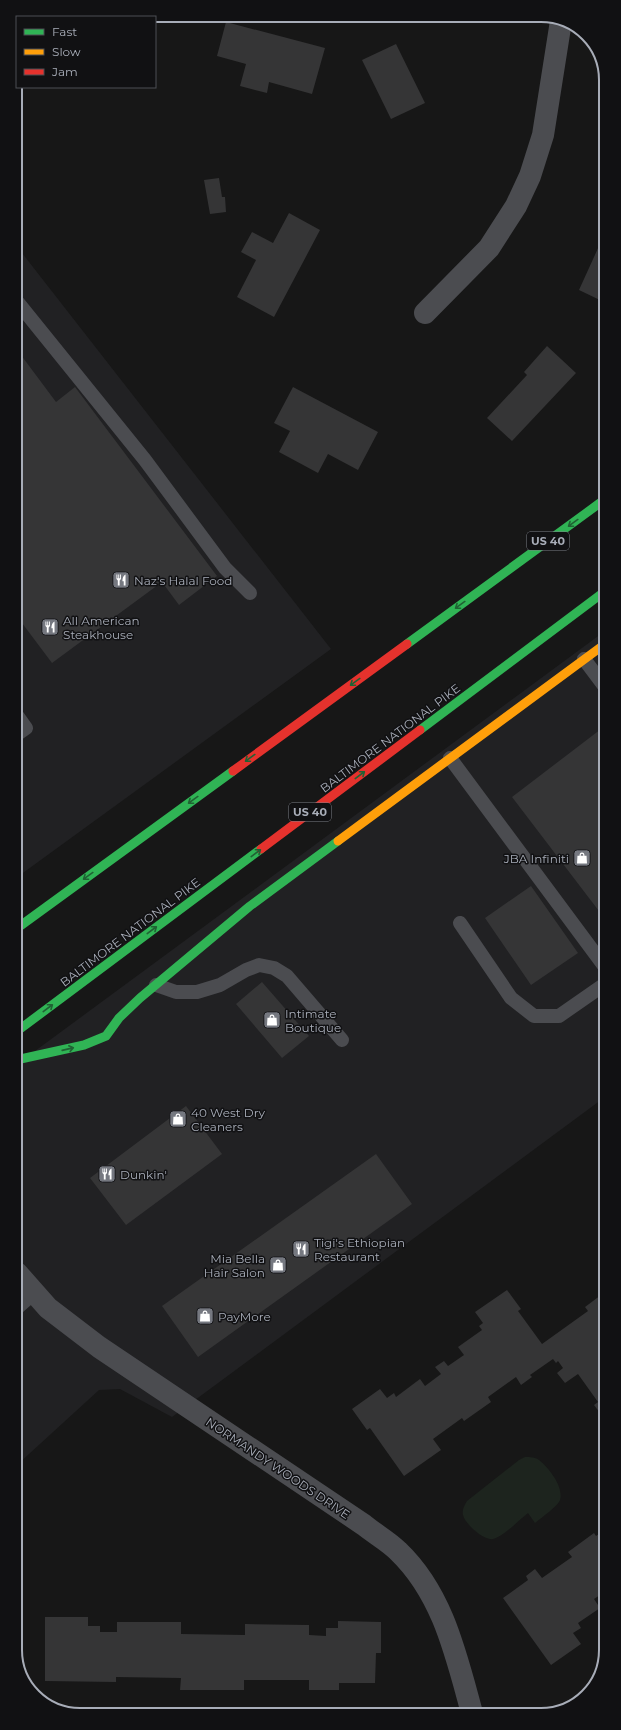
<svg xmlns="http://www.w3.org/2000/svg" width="621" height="1730" font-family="Montserrat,sans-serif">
  <rect width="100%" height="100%" fill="#171717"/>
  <path fill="#212123" d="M15,244L331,649L16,878Z
    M605,631V1097L172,1417L120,1389L99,1390L17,1465L16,1065Z"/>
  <path fill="#1d241e" d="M525,1457C530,1457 535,1457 539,1460C549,1468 564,1487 560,1500C558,1506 541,1518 535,1523L528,1513C519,1520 503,1537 493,1539C484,1541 465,1524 463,1515C462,1510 464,1506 467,1501L519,1460Z"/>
  <path fill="#353536" d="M226,22L325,48L312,94L269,82L267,93L240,86L246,64L217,56Z
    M396,44L425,103L391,119L362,60Z
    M219,178L222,197H225L226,212L210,214L204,180Z
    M289,213L320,230L274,317L237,297L256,260L241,252L252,232L273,243Z
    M604,235V302L579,290Z
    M547,346L576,373L512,441L487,418L527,375L524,372Z
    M15,347L56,402L75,387L217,576L179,605L162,582L52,663L16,615Z
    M293,387L378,432L358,470L328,454L318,473L279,452L290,431L274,423Z
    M605,726V919L512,797Z
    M531,886L578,953L531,985L485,918Z
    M262,982L309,1036L282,1058L236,1004Z
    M186,1106L222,1154L126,1225L90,1178Z
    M376,1154L412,1204L198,1357L162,1306Z
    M507,1290L521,1309L518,1311L542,1344L588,1311L585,1307L605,1292L606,1421L594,1405L598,1402L578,1374L565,1383L557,1373L563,1368L558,1361L556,1363L553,1359L530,1375L532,1377L521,1385L516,1377L488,1397L491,1402L464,1421L462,1418L433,1439L441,1450L404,1476L370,1428L367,1430L352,1409L380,1389L387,1398L394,1393L396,1397L420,1379L425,1386L441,1374L435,1367L444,1361L448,1366L464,1355L458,1347L482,1330L479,1326L483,1323L475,1312Z
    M606,1529V1591L594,1599L600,1608L578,1623L581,1628L573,1633L581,1644L551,1665L503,1598L528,1580L526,1576L535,1569L542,1578L572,1557L568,1552L594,1533L596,1536Z
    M45,1617H88V1626H100V1632H117V1622H181V1634L245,1635V1624L309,1625V1635L326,1636V1628H338V1621L381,1622V1653H376L375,1683H339V1690H309V1680H244V1690H180L181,1678L116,1677V1682L45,1681Z"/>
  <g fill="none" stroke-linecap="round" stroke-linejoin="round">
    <path stroke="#4b4c50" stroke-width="14" d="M15,299L145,460L225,568L250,593
      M584,659L605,687
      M16,714L26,728L16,735
      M450,758L605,967
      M460,923L511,998L534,1016H559L605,984
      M156,985L176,992H197L220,985L246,970L259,965L274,968L287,976L342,1040
      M17,1308L34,1293"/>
    <path stroke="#4b4c50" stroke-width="22" d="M425,313L489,248L516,206L530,176L543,135L561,21
      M17,1273L48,1308L99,1347L364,1525C375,1534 388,1541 398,1551C443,1594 456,1655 472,1713"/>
    <path stroke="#30b455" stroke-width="9" d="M407,644L604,500
      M420,730L604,592
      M16,929L233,771
      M16,1032L261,849
      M16,1060L84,1045L106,1036L119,1018L140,998L250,906L338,841"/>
    <path stroke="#ff9f0a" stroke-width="9" d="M338,841L605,644"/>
    <path stroke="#e5322d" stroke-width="9" d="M233,771L407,644
      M261,849L420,730"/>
  </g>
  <defs><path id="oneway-shaft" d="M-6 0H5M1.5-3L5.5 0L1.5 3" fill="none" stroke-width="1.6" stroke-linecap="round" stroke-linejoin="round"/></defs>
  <g stroke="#206234">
    <use href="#oneway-shaft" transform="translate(573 523) rotate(144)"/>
    <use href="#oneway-shaft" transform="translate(460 605) rotate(144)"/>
    <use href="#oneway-shaft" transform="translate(355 682) rotate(144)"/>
    <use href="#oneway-shaft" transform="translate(250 758) rotate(144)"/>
    <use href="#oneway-shaft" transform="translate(360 775) rotate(-37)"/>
    <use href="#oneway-shaft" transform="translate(193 800) rotate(144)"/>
    <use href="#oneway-shaft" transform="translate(256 853) rotate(-37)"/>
    <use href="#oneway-shaft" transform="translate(88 876) rotate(144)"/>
    <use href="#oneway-shaft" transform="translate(152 930) rotate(-37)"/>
    <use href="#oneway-shaft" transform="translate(48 1008) rotate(-37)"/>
    <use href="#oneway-shaft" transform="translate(68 1049) rotate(-13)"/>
  </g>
  <defs>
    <symbol id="restaurant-square" viewBox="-11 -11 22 22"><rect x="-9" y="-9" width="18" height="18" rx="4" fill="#757880" stroke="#111113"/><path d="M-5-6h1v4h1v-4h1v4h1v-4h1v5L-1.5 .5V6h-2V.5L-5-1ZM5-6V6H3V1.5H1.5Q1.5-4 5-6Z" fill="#fff"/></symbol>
    <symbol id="shop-square" viewBox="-11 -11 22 22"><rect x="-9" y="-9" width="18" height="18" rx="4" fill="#757880" stroke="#111113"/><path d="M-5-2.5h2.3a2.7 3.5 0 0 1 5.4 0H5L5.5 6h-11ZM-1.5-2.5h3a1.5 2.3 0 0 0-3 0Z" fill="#fff"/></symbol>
  </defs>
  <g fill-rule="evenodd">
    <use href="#restaurant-square" x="111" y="570" width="20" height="20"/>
    <use href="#restaurant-square" x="40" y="617" width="20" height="20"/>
    <use href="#shop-square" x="572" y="848" width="20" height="20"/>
    <use href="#shop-square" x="262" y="1010" width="20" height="20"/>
    <use href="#shop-square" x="168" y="1109" width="20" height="20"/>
    <use href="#restaurant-square" x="97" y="1164" width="20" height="20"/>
    <use href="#restaurant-square" x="291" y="1239" width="20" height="20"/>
    <use href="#shop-square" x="268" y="1255" width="20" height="20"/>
    <use href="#shop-square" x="195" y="1306" width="20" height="20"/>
  </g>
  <g text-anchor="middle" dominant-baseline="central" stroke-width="3" stroke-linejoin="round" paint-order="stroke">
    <g fill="#111113" stroke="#7b7e86" stroke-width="1">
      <rect x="527" y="532" width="42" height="18" rx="3"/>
      <rect x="289" y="803" width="42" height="18" rx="3"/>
    </g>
    <g font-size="11" font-weight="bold" fill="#a8adb8">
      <text x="548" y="541">US 40</text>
      <text x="310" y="812">US 40</text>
    </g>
    <g font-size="12" fill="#a8adb8" stroke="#111113" text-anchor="start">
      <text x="134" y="580">Naz's Halal Food</text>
      <text x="63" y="620">All American<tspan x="63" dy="14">Steakhouse</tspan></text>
      <text x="569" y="858" text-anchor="end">JBA Infiniti</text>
      <text x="285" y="1013">Intimate<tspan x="285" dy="14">Boutique</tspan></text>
      <text x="191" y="1112">40 West Dry<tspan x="191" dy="14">Cleaners</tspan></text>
      <text x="120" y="1174">Dunkin'</text>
      <text x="314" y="1242">Tigi's Ethiopian<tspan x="314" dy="14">Restaurant</tspan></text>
      <text x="265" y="1258" text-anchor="end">Mia Bella<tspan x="265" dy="14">Hair Salon</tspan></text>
      <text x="218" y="1316">PayMore</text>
    </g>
    <g font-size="12" fill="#a8adb8" stroke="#111113">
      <text transform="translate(390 738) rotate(-37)">BALTIMORE NATIONAL PIKE</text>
      <text transform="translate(130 932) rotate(-37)">BALTIMORE NATIONAL PIKE</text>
      <text transform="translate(278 1468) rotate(34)">NORMANDY WOODS DRIVE</text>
    </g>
  </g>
  <path d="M0 0H621V1730H0ZM80 22H541A58 58 0 0 1 599 80V1650A58 58 0 0 1 541 1708H80A58 58 0 0 1 22 1650V80A58 58 0 0 1 80 22Z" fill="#111113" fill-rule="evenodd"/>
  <path fill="none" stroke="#a8adb8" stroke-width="2" d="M80 22H541A58 58 0 0 1 599 80V1650A58 58 0 0 1 541 1708H80A58 58 0 0 1 22 1650V80A58 58 0 0 1 80 22Z"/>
  <rect x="16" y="16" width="140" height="72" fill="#111113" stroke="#4d4f55"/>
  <rect x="24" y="29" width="20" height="6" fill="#30b455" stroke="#4d4f55"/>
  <text x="52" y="36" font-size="12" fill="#a8adb8">Fast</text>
  <rect x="24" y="49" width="20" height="6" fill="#ff9f0a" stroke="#4d4f55"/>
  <text x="52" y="56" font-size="12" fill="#a8adb8">Slow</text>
  <rect x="24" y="69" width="20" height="6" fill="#e5322d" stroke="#4d4f55"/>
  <text x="52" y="76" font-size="12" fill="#a8adb8">Jam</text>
</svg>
